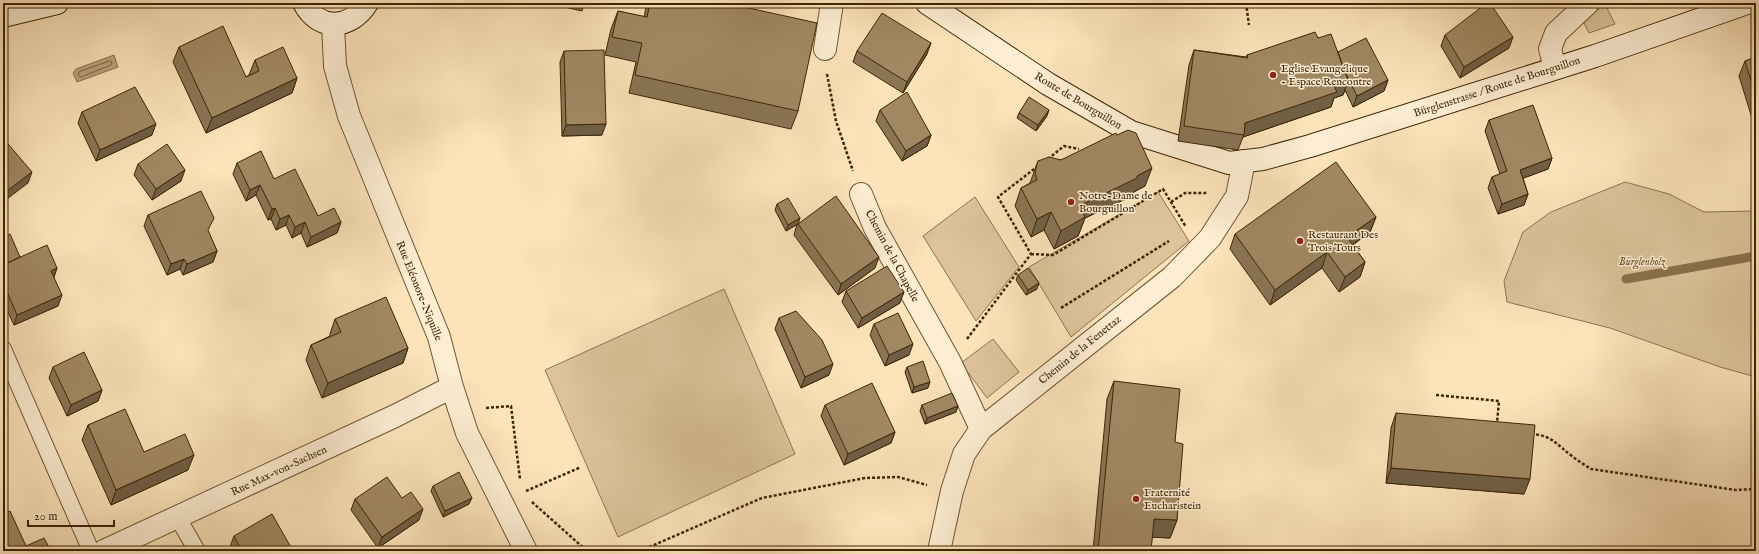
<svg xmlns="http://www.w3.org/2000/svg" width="1759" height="554" font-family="'IM FELL English',serif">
  <rect width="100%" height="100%" fill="#fce3ba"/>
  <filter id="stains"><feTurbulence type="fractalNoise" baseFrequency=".005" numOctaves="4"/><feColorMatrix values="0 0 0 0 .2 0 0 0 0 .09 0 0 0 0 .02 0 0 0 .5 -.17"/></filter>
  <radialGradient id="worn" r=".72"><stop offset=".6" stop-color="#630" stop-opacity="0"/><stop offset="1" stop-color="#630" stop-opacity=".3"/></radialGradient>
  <path fill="#dcc39b" stroke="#8d7450" d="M1606,3H1613L1607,8L1615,24L1589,33L1583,21Z
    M1625,182L1669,194L1704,212L1756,211V377L1720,367L1610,328L1507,302L1504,281L1523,232L1551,212Z
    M1158,192L1189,241L1071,337L1029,267Z
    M975,197L1019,267L976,321L923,236Z
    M724,289L795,454L618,537L545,370Z
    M993,339L1019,372L987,398L961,363Z"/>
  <path fill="#bba27c" stroke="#89704c" d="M114,55L118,67L77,82L73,73L76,69Z"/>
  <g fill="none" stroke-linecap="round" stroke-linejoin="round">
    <path stroke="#7c6440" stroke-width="1" d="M110,61L112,62L111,65L81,77L78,75L79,72Z"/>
    <path stroke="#89704c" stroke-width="9" d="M1626,279L1756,256"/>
    <defs>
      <path id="lane" d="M3,349L91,551
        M178,518L197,551"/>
      <path id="street" d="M333,24L335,66L349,116L439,337L452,387L467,433L526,551
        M825,49L832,3
        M1555,68L1550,49L1556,33L1588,3
        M861,194L875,228L950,362L981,429
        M104,551L395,416L452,387
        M939,551L952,491L964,454L981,429L1172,277L1210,238L1237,196L1244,161"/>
      <path id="secondary" d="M304,3C319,32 351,29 367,3
        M927,3L1048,84L1131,132L1229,163L1263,159L1310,146L1595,56L1747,3
        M3,16L57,3"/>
    </defs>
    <use href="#lane" stroke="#6e5432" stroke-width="18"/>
    <use href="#street" stroke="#6e5432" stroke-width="24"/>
    <use href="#secondary" stroke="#3e2505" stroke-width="24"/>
    <path stroke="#3e2505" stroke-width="2.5" stroke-dasharray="3 2" stroke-linecap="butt" d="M1246,3L1249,25
      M827,74L836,121L853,171
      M1048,159L1064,146L1079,149
      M1171,202L1185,193H1207
      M1031,254L1053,255L1163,189L1186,227
      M1061,308L1169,241
      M967,339L1031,254L998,197L1038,166
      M1436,395L1499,401L1497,423
      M486,408L511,406L520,479
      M1531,434C1552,435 1557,445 1572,456C1578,461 1585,465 1591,469L1736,490L1756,489
      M526,491L581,467
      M532,502L587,551
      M640,551L762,498L865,478L898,477L927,485"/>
    <use href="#lane" stroke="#fdedd2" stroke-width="16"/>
    <use href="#street" stroke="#fdedd2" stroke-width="22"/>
    <use href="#secondary" stroke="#fdedd2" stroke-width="22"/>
  </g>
  <path fill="#8a7555" stroke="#3e2505" d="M551,3H584L582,11L551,4Z
    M647,3H726L798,111L791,129L629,93L636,62L605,55L611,29L618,11L644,17Z
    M1445,35L1509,48L1460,78L1441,46Z
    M1318,38L1338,52L1388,80L1384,91L1353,107L1345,90L1343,95L1334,98L1331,107L1243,137L1238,150L1178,141L1189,65L1194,50L1246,57L1247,55Z
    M179,47L246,77L249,75L255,60L297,78L292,93L206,133L173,62Z
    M564,51L602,135L562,136L560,62Z
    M857,51L927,54L903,93L853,62Z
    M1756,57V131L1739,76L1745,61Z
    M880,110L931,135L927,146L902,161L876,121Z
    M82,112L152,135L96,161L78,123Z
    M1019,113L1047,116L1036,131L1017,118Z
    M1489,120L1552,158L1548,169L1523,178L1528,194L1524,205L1498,214L1488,188L1492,177L1500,174L1485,131Z
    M1117,135L1145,186L1132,193L1130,197L1085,218L1078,236L1054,249L1044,230L1031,237L1015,206L1021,188L1030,183L1038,161L1061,160Z
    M237,163L274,179L318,216L341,222L337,233L307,247L301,233L292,238L286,225L276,230L271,219L268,220L256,195L246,201L233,174Z
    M138,164L181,181L152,200L134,175Z
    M777,204L800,218L798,223L875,268L838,295L794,235L797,224L786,231L775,210Z
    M148,215L208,231L217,251L213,262L183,275L180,269L167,275L144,226Z
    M1376,217L1370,232L1353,245L1365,262L1360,277L1339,292L1322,268L1270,305L1230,249L1235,234Z
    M3,237L20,257L57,268L54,277L58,306L14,325L3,302Z
    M1018,275L1037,289L1026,295L1016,280Z
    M846,291L900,303L858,328L842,302Z
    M779,318L829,375L801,388L775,329Z
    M335,319L408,348L403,363L322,398L306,360L311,345L330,336V334Z
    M874,324L909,355L885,366L870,335Z
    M53,367L102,390L98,401L67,416L49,378Z
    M907,367L928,388L912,393L905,372Z
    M1114,381L1175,442L1177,520L1170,538L1152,537L1151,551H1093L1107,399Z
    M825,405L895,432L891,443L844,465L821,416Z
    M922,405L956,412L925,424L920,411Z
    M1396,413L1524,494L1386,483L1391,428Z
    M88,425L144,452L188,470L111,505L82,440Z
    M433,486L469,504L443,517L431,491Z
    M402,498L419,520L378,548L351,510L355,499Z
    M234,536L293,551H232L230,547Z"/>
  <path fill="#715f45" stroke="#3e2505" d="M1513,37L1509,48L1460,78L1464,67Z
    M931,43L927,54L903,93L907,82Z
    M297,78L292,93L206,133L212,118Z
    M1348,80L1343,95L1334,98L1331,107L1243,137L1245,123Z
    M1388,80L1384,91L1353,107L1357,96Z
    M1049,110L1047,116L1036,131L1038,125Z
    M156,124L152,135L96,161L100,150Z
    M606,124L602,135L562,136L566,125Z
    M931,135L927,146L902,161L906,151Z
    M1552,158L1548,169L1516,181L1520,170Z
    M1152,168L1145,186L1132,193L1130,197L1085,218L1078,236L1054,249L1061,231L1079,206Z
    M185,170L181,181L152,200L156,189Z
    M32,172L28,183L3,202V193Z
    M260,185L256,195L246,201L250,190Z
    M1528,194L1524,205L1498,214L1502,204Z
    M275,208L271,219L268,220L272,209Z
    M1051,212L1044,230L1031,237L1037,219Z
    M289,215L286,225L276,230L280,219Z
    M1376,217L1370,232L1342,252L1347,237Z
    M800,218L798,224L786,231L788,225Z
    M305,222L301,233L292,238L295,227Z
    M341,222L337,233L307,247L311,237Z
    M217,251L213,262L183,275L187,264Z
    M1327,252L1322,268L1270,305L1275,290Z
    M879,257L875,268L838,295L841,284Z
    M184,259L180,269L167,275L171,264Z
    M1365,262L1360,277L1339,292L1345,277Z
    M57,268L53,279L51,271Z
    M1039,283L1037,289L1026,295L1028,290Z
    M904,292L900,303L858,328L862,318Z
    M62,295L58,306L14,325L17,315Z
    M913,344L909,355L885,366L889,355Z
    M408,348L403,363L322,398L328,383Z
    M833,364L829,375L801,388L805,377Z
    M930,382L928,388L912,393L914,387Z
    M102,390L98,401L67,416L71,405Z
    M958,406L956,412L925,424L927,418Z
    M895,432L891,443L844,465L848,454Z
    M194,455L188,470L111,505L116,490Z
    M1391,468L1530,479L1524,494L1386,483Z
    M472,498L469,504L443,517L445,511Z
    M423,509L419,520L378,548L382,537Z
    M1154,519L1177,520L1170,538L1147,537Z"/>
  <path fill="#a18863" stroke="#3e2505" d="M574,3H584V5Z
    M650,3H726L817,23L798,111L635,75L642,43L612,37L618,11L647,17Z
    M1487,3H1490L1513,37L1464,67L1445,35Z
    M882,13L931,43L907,82L857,51Z
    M223,26L246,77L259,71L255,60L283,47L297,78L212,118L179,47Z
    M1315,32L1318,38L1331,34L1348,80L1334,86L1337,92L1245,123L1244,135L1184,126L1194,50L1248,58L1247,55Z
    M1366,38L1388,80L1357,96L1344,70L1338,52Z
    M604,50L606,124L566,125L564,51Z
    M1756,57V98L1745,61Z
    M135,87L156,124L100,150L82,112Z
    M907,92L931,135L906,151L880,110Z
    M1029,97L1049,110L1038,125L1019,113Z
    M1533,105L1552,158L1520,170L1528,194L1502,204L1492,177L1507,171L1489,120Z
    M1128,130L1136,133L1152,168L1137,176V178L1079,206L1085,217L1061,231L1051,212L1037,219L1021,188L1037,180L1035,172L1038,161L1049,157L1061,160L1116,133L1117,135Z
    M3,138L32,172L7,191L3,193Z
    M167,144L185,170L156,189L138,164Z
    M261,151L274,179L295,169L318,216L334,208L341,222L311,237L305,222L295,227L289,215L280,219L275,208L272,209L260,185L250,190L237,163Z
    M1336,162L1376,217L1347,237L1365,262L1345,277L1327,252L1275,290L1235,234Z
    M201,191L214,218L208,230L217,251L187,264L184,259L171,264L148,215Z
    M836,196L879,257L841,284L798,224Z
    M788,198L800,218L788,225L777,204Z
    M10,234L20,257L3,265V237Z
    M47,245L57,268L51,271L62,295L17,315L3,282V265Z
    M887,266L904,292L862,318L846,291Z
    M1028,268L1039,283L1028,290L1018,275Z
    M386,297L408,348L328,383L311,345L341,332L335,319Z
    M796,311L822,340L833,364L805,377L779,318Z
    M898,313L913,344L889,355L874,324Z
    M84,352L102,390L71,405L53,367Z
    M923,361L930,382L914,387L907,367Z
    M1114,381L1180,389L1175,442L1183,444L1177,520L1154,519L1151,551H1098Z
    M872,383L895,432L848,454L825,405Z
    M952,393L958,406L927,418L922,405Z
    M125,409L144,452L185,434L194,455L116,490L88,425Z
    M1396,413L1535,425L1530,479L1391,468Z
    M459,472L472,498L445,511L433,486Z
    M387,477L402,498L411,492L423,509L382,537L355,499Z
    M10,511L26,546L44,538L51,551H3V514Z
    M272,514L293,551H242L234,536Z
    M470,546L473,551H461Z"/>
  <g fill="#8f2418" stroke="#fdedd2" stroke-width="1.5">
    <circle cx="1273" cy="75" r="4"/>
    <circle cx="1071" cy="202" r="4"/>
    <circle cx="1300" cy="241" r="4"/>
    <circle cx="1136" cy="499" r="4"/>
  </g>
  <g text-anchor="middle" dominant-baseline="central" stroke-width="3" stroke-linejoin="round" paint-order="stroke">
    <g font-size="11" fill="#3e2505" stroke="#fdedd2" text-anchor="start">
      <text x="1281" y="69">Eglise Evangélique<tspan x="1281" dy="13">- Espace Rencontre</tspan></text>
      <text x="1079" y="196">Notre-Dame de<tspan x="1079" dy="13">Bourguillon</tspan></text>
      <text x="1308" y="235">Restaurant Des<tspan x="1308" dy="13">Trois Tours</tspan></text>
      <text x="1144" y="493">Fraternité<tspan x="1144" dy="13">Eucharistein</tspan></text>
    </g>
    <g font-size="11" fill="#3e2505" stroke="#fdedd2">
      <text transform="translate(1497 87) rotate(-18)">Bürglenstrasse / Route de Bourguillon</text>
      <text transform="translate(1078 101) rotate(31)">Route de Bourguillon</text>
      <text transform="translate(892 256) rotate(62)">Chemin de la Chapelle</text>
      <text transform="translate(419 291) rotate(68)">Rue Eléonore-Niquille</text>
      <text transform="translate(1080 350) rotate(-39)">Chemin de la Fenettaz</text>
      <text transform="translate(279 471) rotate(-25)">Rue Max-von-Sachsen</text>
    </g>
    <g font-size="11" font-style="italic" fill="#664c2a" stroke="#fdedd2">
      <text x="1642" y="262">Bürglenholz</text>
    </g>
  </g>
  <rect width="1759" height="554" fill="none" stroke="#fce3ba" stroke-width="16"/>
  <rect x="4" y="4" width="1751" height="546" fill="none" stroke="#3e2505" stroke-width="2"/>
  <rect x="8" y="8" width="1743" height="538" fill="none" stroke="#3e2505"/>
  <path d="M28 520v6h86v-6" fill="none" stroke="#3e2505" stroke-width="2"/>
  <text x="34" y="520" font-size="12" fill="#3e2505" stroke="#fdedd2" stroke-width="3" paint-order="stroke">20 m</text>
  <rect width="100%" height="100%" filter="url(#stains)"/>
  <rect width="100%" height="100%" fill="url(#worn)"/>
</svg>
